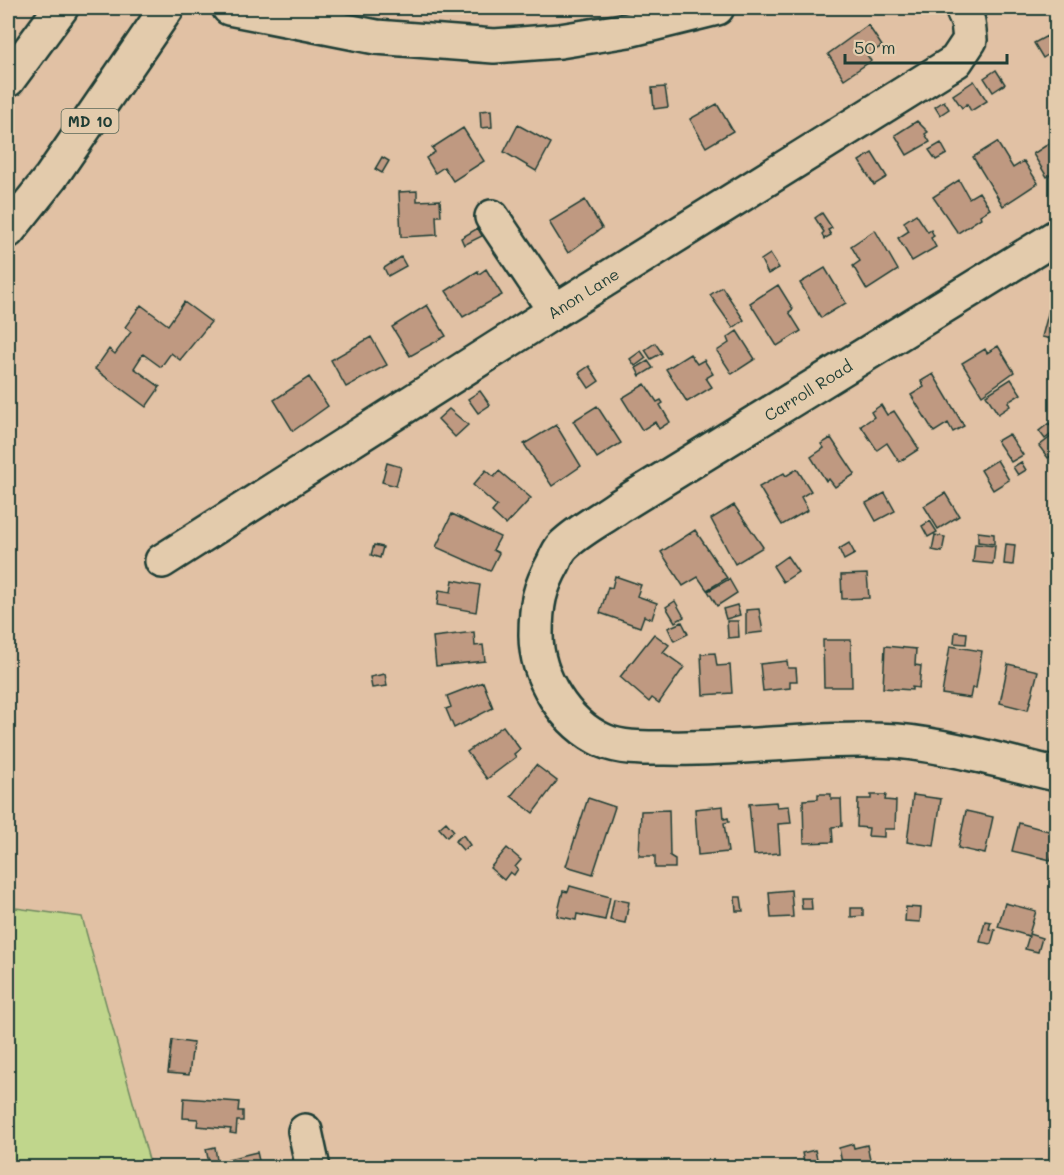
<svg xmlns="http://www.w3.org/2000/svg" width="1064" height="1175" font-family="Mali,sans-serif">
  <rect width="100%" height="100%" fill="#e1c1a4"/>
  <filter id="ink" filterUnits="userSpaceOnUse"><feTurbulence type="fractalNoise" baseFrequency=".0167" numOctaves="2"/><feDisplacementMap in="SourceGraphic" scale="12" xChannelSelector="R" yChannelSelector="G"/><feConvolveMatrix kernelMatrix="1 2 1 2 8 2 1 2 1" color-interpolation-filters="sRGB"/></filter>
  <g filter="url(#ink)">
    <path fill="#c0d68c" stroke="#708a60" stroke-width="1.5" d="M8,907L82,917L151,1167H8Z"/>
    <path fill="#bf9981" stroke="#1f3d34" stroke-width="1.5" d="M868,25L882,46L867,55L871,61L844,79L828,54Z
      M1047,36L1055,50L1043,58L1034,43Z
      M996,70L1005,84L993,92L984,78Z
      M974,81L987,101L971,111L967,104L962,108L953,95Z
      M665,87L668,107L654,109L652,88Z
      M944,101L949,109L940,115L935,107Z
      M717,104L733,131L706,147L690,119Z
      M491,110L492,127L481,128L480,111Z
      M917,121L928,132L925,134L930,142L907,155L895,135Z
      M518,125L551,143L536,171L504,152Z
      M463,128L484,161L453,181L444,167L435,173L426,158L435,152L432,148Z
      M1056,139V171L1047,177L1033,154Z
      M997,142L1013,168L1024,161L1038,183L1003,206L973,157Z
      M941,143L947,154L936,160L929,150Z
      M872,153L887,177L874,185L859,161Z
      M382,157L389,161L382,173L375,169Z
      M959,180L969,198L979,192L990,209L980,215L981,218L958,233L933,197Z
      M417,191V201L440,200L441,216H436L437,235L401,237L399,192Z
      M585,200L602,228L568,253L549,222Z
      M822,213L832,228L828,230L831,235L824,239L822,234L824,232L815,218Z
      M916,214L928,232L931,230L934,236L931,238L936,247L912,261L898,238L909,231L904,222Z
      M478,228L482,236L464,245L461,238Z
      M875,230L898,270L867,290L853,266L860,261L851,246Z
      M770,254L779,268L768,274L761,260Z
      M401,257L406,266L388,276L384,268Z
      M825,268L846,303L821,318L800,283Z
      M486,269L502,295L463,317L446,291L478,271L479,274Z
      M778,285L793,309L789,312L801,331L777,346L750,303Z
      M722,287L744,320L733,328L710,295Z
      M184,302L211,322L180,360L171,353L161,367L143,354L134,368L160,387L146,407L95,369L109,349L115,354L131,332L125,327L141,305L168,325Z
      M427,305L446,336L410,356L392,327Z
      M1049,310L1056,312V340L1042,337Z
      M737,331L755,359L732,374L717,351L729,343L727,338Z
      M371,337L387,365L346,387L331,360Z
      M655,343L662,353L651,359L645,350Z
      M998,346L1014,372L982,395L962,363L985,349L987,353Z
      M641,351L646,358L635,366L630,359Z
      M690,354L697,364L704,360L713,374L706,378L712,387L687,402L666,369Z
      M648,361L653,368L640,376L636,368Z
      M589,366L599,381L589,388L579,373Z
      M933,374L964,426L953,432L948,423L934,432L911,395L924,387L921,381Z
      M309,377L328,406L293,431L274,400Z
      M1011,379L1021,394L1008,402L1010,406L998,414L986,395Z
      M645,384L657,402L661,400L663,403L660,405L670,422L659,429L655,422L642,430L622,398Z
      M480,391L490,405L478,413L468,399Z
      M881,405L887,415L894,411L919,449L899,462L887,443L877,450L861,426L874,417L871,412Z
      M597,406L621,443L597,458L573,421Z
      M449,409L468,425L455,437L438,419Z
      M1049,423L1055,431L1045,439L1039,431Z
      M556,425L581,466L552,486L524,444Z
      M1056,433V452L1048,458L1039,446Z
      M1009,434L1023,455L1011,462L997,441Z
      M831,438L855,474L835,487L829,479L826,481L811,457L824,448L821,444Z
      M997,460L1009,480L993,490L981,470Z
      M1021,462L1026,470L1018,475L1013,467Z
      M387,463L401,467L396,486L382,482Z
      M797,469L811,491L801,497L808,510L782,525L759,487L784,473L786,476Z
      M486,470L494,477L499,471L531,498L506,525L492,512L497,506L473,485Z
      M885,493L895,511L876,521L866,503Z
      M945,493L959,516L938,529L924,506Z
      M734,505L763,547L735,564L711,519Z
      M452,514L500,537L493,550L499,553L490,571L436,547Z
      M930,521L937,532L928,537L922,526Z
      M695,530L727,578L707,590L698,577L683,586L661,552Z
      M978,532L994,534V544L978,542Z
      M935,535L945,537L942,552L932,550Z
      M849,543L855,554L844,560L839,549Z
      M975,544L995,546L993,564L973,562Z
      M1006,544L1015,545L1013,565L1004,564Z
      M374,545L383,547L380,558L371,555Z
      M787,556L798,572L783,582L773,566Z
      M867,574L869,598L842,599L841,575Z
      M615,576L641,585L637,596L657,603L652,619L644,616L640,627L600,613L608,587L612,588Z
      M729,579L737,593L717,606L708,591Z
      M453,580L480,585L476,612L437,605L439,590L451,592Z
      M675,601L684,617L675,622L666,607Z
      M737,605L740,615L726,619L723,609Z
      M759,609L763,632L746,634V610Z
      M727,621H738L739,637L728,638Z
      M682,622L688,634L674,641L668,628Z
      M474,632L475,646L483,645L485,661L436,666L433,637Z
      M955,632L967,633L966,644L954,643Z
      M654,634L669,645L663,652L684,667L659,703L652,698L649,702L620,677Z
      M823,640H851L852,687H824Z
      M885,646L916,649L915,665L921,666L919,688L912,687V690L883,688Z
      M950,646L982,651L976,688H972L970,698L942,694Z
      M715,653L717,666L730,665L732,693L703,695L701,654Z
      M787,661L788,668H796L797,681H790V688L763,691L760,664Z
      M1008,664L1038,671L1028,710L1000,703Z
      M385,674L387,686L372,688L370,677Z
      M483,682L493,708L454,728L446,709L451,707L447,696Z
      M503,726L520,749L514,754L516,757L487,779L467,752Z
      M536,765L557,781L533,813L511,796Z
      M818,794H831V799H841L842,826L832,827L833,842L804,843L803,800L818,799Z
      M871,795H886L885,800L896,801L895,829H884V837L868,836L869,828L857,827L858,799H871Z
      M913,795L941,799L934,846L907,842Z
      M588,798L615,807L593,874L566,866Z
      M776,802L777,807L789,806L791,823L778,824L780,853L754,855L749,804Z
      M723,806L724,819L728,818L729,822L724,823L728,852L698,855L695,809Z
      M669,810L670,856L675,859V868H655V856H639L641,811Z
      M966,811L993,817L985,854L958,848Z
      M446,822L454,831L447,837L439,828Z
      M1019,823L1056,833L1051,860L1012,851Z
      M463,835L470,845L463,850L455,841Z
      M507,848L521,860L515,867L518,869L514,875L510,872L504,880L490,868Z
      M570,886L610,897L605,920L577,914L576,920L557,916L563,891L568,892Z
      M791,890L793,917L771,918L769,892Z
      M735,897H741L743,911H736Z
      M801,898H811L812,909H802Z
      M614,899L629,902L625,923L610,920Z
      M1005,903L1036,911L1029,934L1042,938L1038,952L1025,949L1029,936L998,927Z
      M906,907L921,908L920,922L905,921Z
      M851,908H863V916L851,917Z
      M985,921L991,922L989,929L995,930L991,944L980,942Z
      M172,1040L193,1043L189,1075L168,1073Z
      M184,1098L239,1102L238,1111H243V1121H237L236,1134L230,1133L231,1129L197,1126L198,1119L183,1118Z
      M853,1144L854,1148L867,1145L872,1168H843L839,1148Z
      M215,1147L218,1167L210,1168L206,1149Z
      M815,1150L819,1168H791L790,1165L804,1162L802,1153Z
      M257,1152L260,1165L264,1168H225L230,1166L228,1159Z"/>
    <g fill="none" stroke-linecap="round" stroke-linejoin="round">
      <defs>
        <path id="minor" d="M229,8L376,37L494,46L560,41L628,30L717,8
          M492,217L555,311
          M1056,237L618,507C600,520 578,531 563,546C559,550 556,557 554,562C539,589 536,604 536,635C536,676 565,724 604,741C622,749 647,748 666,748C743,750 820,736 897,741C950,746 1004,762 1056,774
          M162,561L555,311L956,61L970,40L968,22L962,8
          M305,1131L313,1168"/>
        <path id="highway" d="M8,80L61,8
          M8,231L51,177L167,8"/>
      </defs>
      <use href="#minor" stroke="#1f3d34" stroke-width="38"/>
      <use href="#highway" stroke="#1f3d34" stroke-width="38"/>
      <use href="#minor" stroke="#e3cbac" stroke-width="33"/>
      <use href="#highway" stroke="#e3cbac" stroke-width="33"/>
    </g>
  </g>
  <g text-anchor="middle" dominant-baseline="central" stroke-width="4.5" stroke-linejoin="round" paint-order="stroke">
    <rect fill="#e3cbac" stroke="#5a6858" stroke-width="1.5" x="61.5" y="109" width="57" height="24" rx="4.5"/>
    <g font-size="15" font-weight="bold" fill="#1f3d34">
      <text x="90" y="121">MD 10</text>
    </g>
    <g font-size="16" fill="#1f3d34" stroke="#e3cbac">
      <text transform="translate(583 293) rotate(-32)">Anon Lane</text>
      <text transform="translate(808 390) rotate(-32)">Carroll Road</text>
    </g>
  </g>
  <rect width="1064" height="1175" fill="none" stroke="#e3cbac" stroke-width="30"/>
  <rect x="15" y="15" width="1034" height="1145" fill="none" stroke="#1f3d34" stroke-width="2" filter="url(#ink)"/>
  <path d="M845 54v9h162v-9" fill="none" stroke="#1f3d34" stroke-width="3"/>
  <text x="854" y="54" font-size="18" fill="#1f3d34" stroke="#e3cbac" stroke-width="4.5" paint-order="stroke">50 m</text>
</svg>
